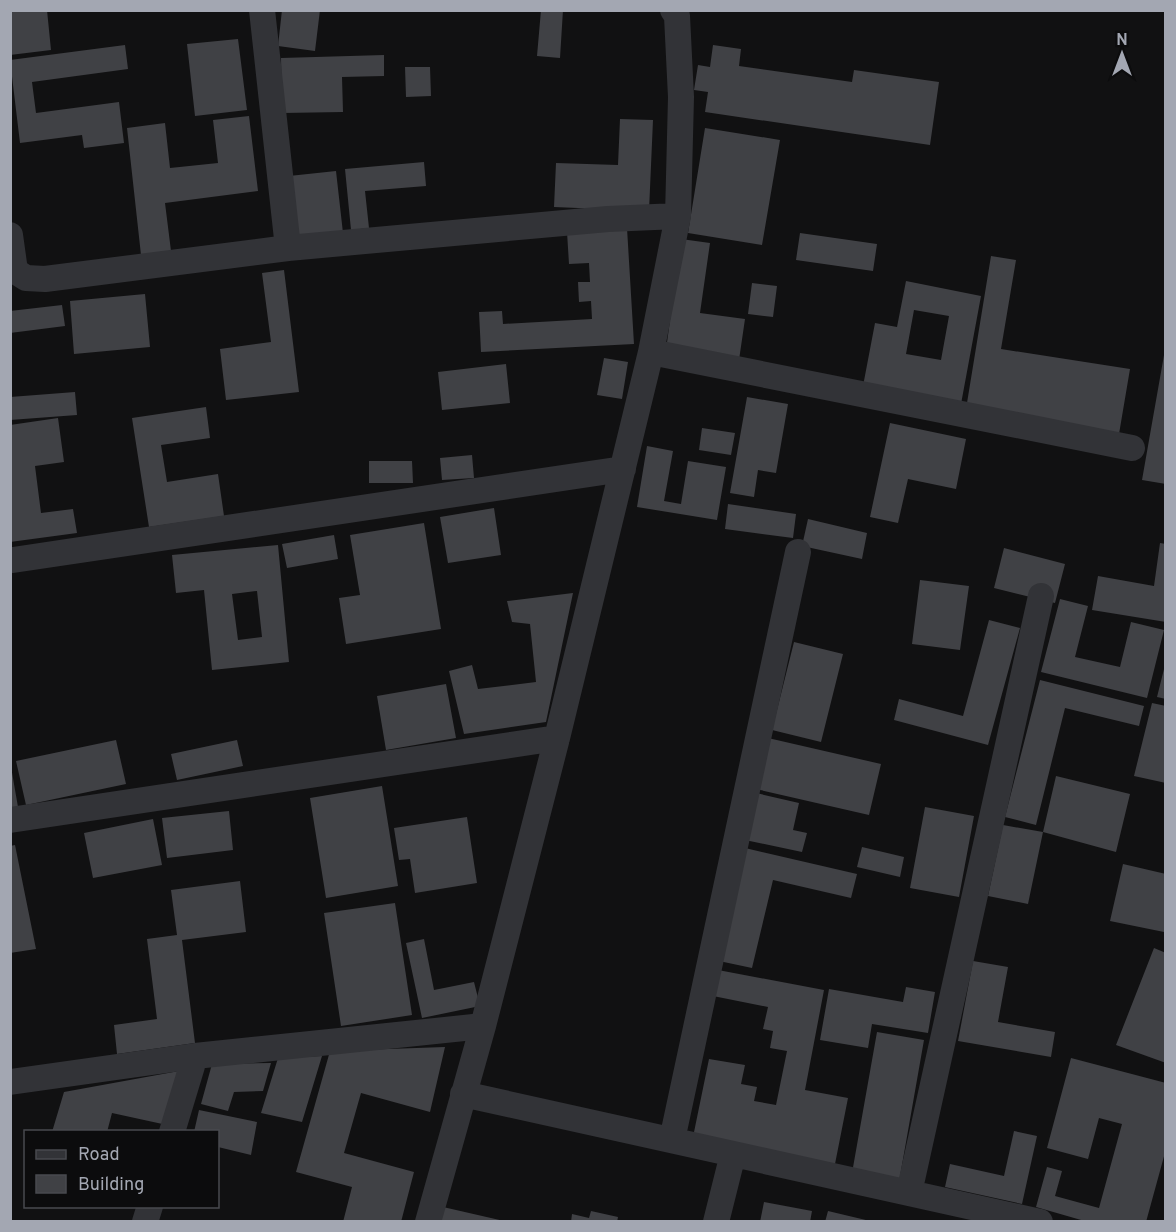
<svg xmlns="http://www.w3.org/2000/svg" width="1176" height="1232" font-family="Overpass,sans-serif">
  <rect width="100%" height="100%" fill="#111112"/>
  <path fill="#404145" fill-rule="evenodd" d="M10,10H47L51,50L10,55Z
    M282,10H320L315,51L278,46Z
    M541,10H563L560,58L537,56Z
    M238,39L247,110L195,116L187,44Z
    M125,45L128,69L32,82L36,113L119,102L124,143L84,148L82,135L20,143L10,60Z
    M713,45L741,49L739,66L852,82L854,70L939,82L930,145L705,112L708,92L694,90L698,65L710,67Z
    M384,55V76L342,77L343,112L282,113L281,58Z
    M405,67H430L431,96L406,97Z
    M249,116L258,191L165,203L171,251L141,255L127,128L165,123L170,168L218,163L213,120Z
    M620,119L653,120L649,211L554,207L556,163L618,165Z
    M705,128L780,140L762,245L688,233Z
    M424,162L426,186L365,191L369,228L351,230L345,169Z
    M336,171L343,233L297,239L289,176Z
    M627,228L634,344L481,352L479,312L502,311L503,324L592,319L591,301L579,302L578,282H590L589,263L569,264L567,232Z
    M800,233L877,244L873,271L796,260Z
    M681,239L710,243L700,313L745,319L739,360L666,350Z
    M991,256L1016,260L1001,349L1130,369L1119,434L966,409Z
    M284,270L299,392L226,400L220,349L271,342L262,273Z
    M906,281L981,296L961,404L863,386L875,323L897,327ZM914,310L949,316L941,360L906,354Z
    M752,283L777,286L773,317L748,314Z
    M145,294L150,347L74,354L70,301Z
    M62,305L65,326L10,333V311Z
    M1164,355H1166V484L1142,480Z
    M604,358L628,362L622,399L597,395Z
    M506,364L510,403L442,410L438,372Z
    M75,392L77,415L10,420V397Z
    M747,397L788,404L776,473L758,470L754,497L730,493Z
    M206,407L210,438L161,445L167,482L218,474L224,516L149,527L132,418Z
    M58,418L64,462L35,466L41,513L73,509L77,533L10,542V425Z
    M890,423L966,439L956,489L908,479L898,523L870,517Z
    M702,428L735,433L731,455L699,450Z
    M647,446L673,451L664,501L681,504L688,461L726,467L717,520L637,507Z
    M472,455L474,478L442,480L440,458Z
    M369,461H412L413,483H369Z
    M728,504L796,514L793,538L725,529Z
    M494,508L501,555L448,563L440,517Z
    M808,519L867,533L862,559L802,546Z
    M424,523L441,629L346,644L339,598L360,595L350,535Z
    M334,535L338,559L287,568L282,544Z
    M1160,543L1166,544V622L1092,610L1098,576L1154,586Z
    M278,545L289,662L212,670L204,590L176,593L172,555ZM257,591L262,637L238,640L232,594Z
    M1004,548L1065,564L1055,603L994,588Z
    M920,580L969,586L960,650L912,644Z
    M573,593L546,722L464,734L449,671L472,665L478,689L536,682L530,624L512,622L507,601Z
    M1060,599L1088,606L1075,657L1120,667L1131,622L1164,630L1147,698L1041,672Z
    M989,620L1020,628L988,745L894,720L899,699L963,716Z
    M794,642L843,654L821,742L772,730Z
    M1165,665H1166V699L1157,697Z
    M1040,680L1144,706L1139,726L1065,708L1036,825L1005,817Z
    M446,684L456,738L386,750L377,696Z
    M1152,703L1166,706V783L1134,776Z
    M768,738L881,764L869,815L756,789Z
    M116,740L126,784L26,805L16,761Z
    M237,740L243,766L177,780L171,754Z
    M10,761L18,807L10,808Z
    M1056,776L1130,794L1116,852L1043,832Z
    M382,786L398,886L326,898L310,798Z
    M756,793L799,803L793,830L807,833L802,852L745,840Z
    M925,807L974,816L959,897L910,888Z
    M229,811L233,850L167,858L162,818Z
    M467,817L477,883L415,893L410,859L399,860L394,828Z
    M153,819L162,865L93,878L84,833Z
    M1003,825L1043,832L1028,904L988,896Z
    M15,845L36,949L10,953V846Z
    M862,847L904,857L900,877L857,867Z
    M745,848L857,874L851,898L773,880L752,968L719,961Z
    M1123,864L1166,874L1164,932L1110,921Z
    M240,881L246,932L182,940L195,1043L117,1054L114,1025L157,1019L147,939L177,935L171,890Z
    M395,903L412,1015L341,1026L324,913Z
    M424,939L434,990L474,982L480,1006L422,1018L406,943Z
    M1154,948L1166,953V1063L1116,1045Z
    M973,961L1008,967L998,1022L1055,1032L1051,1057L958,1041Z
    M718,970L824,990L805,1090L848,1098L835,1164L693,1137L709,1059L745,1065L741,1084L757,1087L754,1101L776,1105L787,1051L770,1048L773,1031L763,1029L768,1007L713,996Z
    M906,987L935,992L928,1033L872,1024L868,1048L820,1040L829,989L903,1002Z
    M877,1032L924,1040L899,1182L852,1173Z
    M445,1047L430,1112L361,1093L344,1153L414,1172L401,1222H343L352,1187L296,1172L330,1051Z
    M322,1056L302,1122L261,1113L278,1058Z
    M1071,1058L1166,1083V1149L1146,1222H1088L1036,1207L1047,1167L1062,1171L1055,1196L1099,1208L1122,1124L1099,1118L1088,1159L1047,1148Z
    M271,1063L263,1091L234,1092L228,1111L201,1104L212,1064Z
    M179,1071L167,1125L112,1113L107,1132H52L64,1092Z
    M199,1110L257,1122L251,1155L218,1147V1132H194Z
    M1014,1131L1037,1136L1022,1204L945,1187L950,1164L1004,1176Z
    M764,1202L812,1211L810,1222H760Z
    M443,1207L504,1221V1222H439Z
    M591,1211L618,1217L617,1222H571L572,1214L589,1218Z
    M828,1211L870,1221V1222H825Z"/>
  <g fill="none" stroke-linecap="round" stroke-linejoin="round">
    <path stroke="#323337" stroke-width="26" d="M262,10L288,248
      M10,235L15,271L26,278L45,279L288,248L608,219L678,216
      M651,352L1132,448
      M13,560L623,469
      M10,820L557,738
      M10,1082L195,1056L483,1026
      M463,1094L1040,1222
      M172,1132L195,1056
      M672,1140L798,552
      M909,1193L1041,596
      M145,1222L150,1206
      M428,1222L483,1026L557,738L651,352L678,216L681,97L677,16L673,10
      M716,1222L733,1154"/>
  </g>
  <rect width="1176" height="1232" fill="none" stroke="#a3a7b2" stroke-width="24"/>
  <rect x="24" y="1130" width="195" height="78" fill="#0c0c0d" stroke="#484a4f" stroke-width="1.5"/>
  <rect x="36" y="1150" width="30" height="9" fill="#323337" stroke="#484a4f" stroke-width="1.5"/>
  <text x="78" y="1160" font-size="18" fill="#a3a7b2">Road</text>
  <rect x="36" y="1175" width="30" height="18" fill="#404145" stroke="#484a4f" stroke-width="1.5"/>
  <text x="78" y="1190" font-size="18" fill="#a3a7b2">Building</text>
  <g transform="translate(1122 54)" stroke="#0c0c0d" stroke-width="4.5" paint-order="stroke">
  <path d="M0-4.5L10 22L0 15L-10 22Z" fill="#a3a7b2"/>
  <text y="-9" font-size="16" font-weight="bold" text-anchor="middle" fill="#a3a7b2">N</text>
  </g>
</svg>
